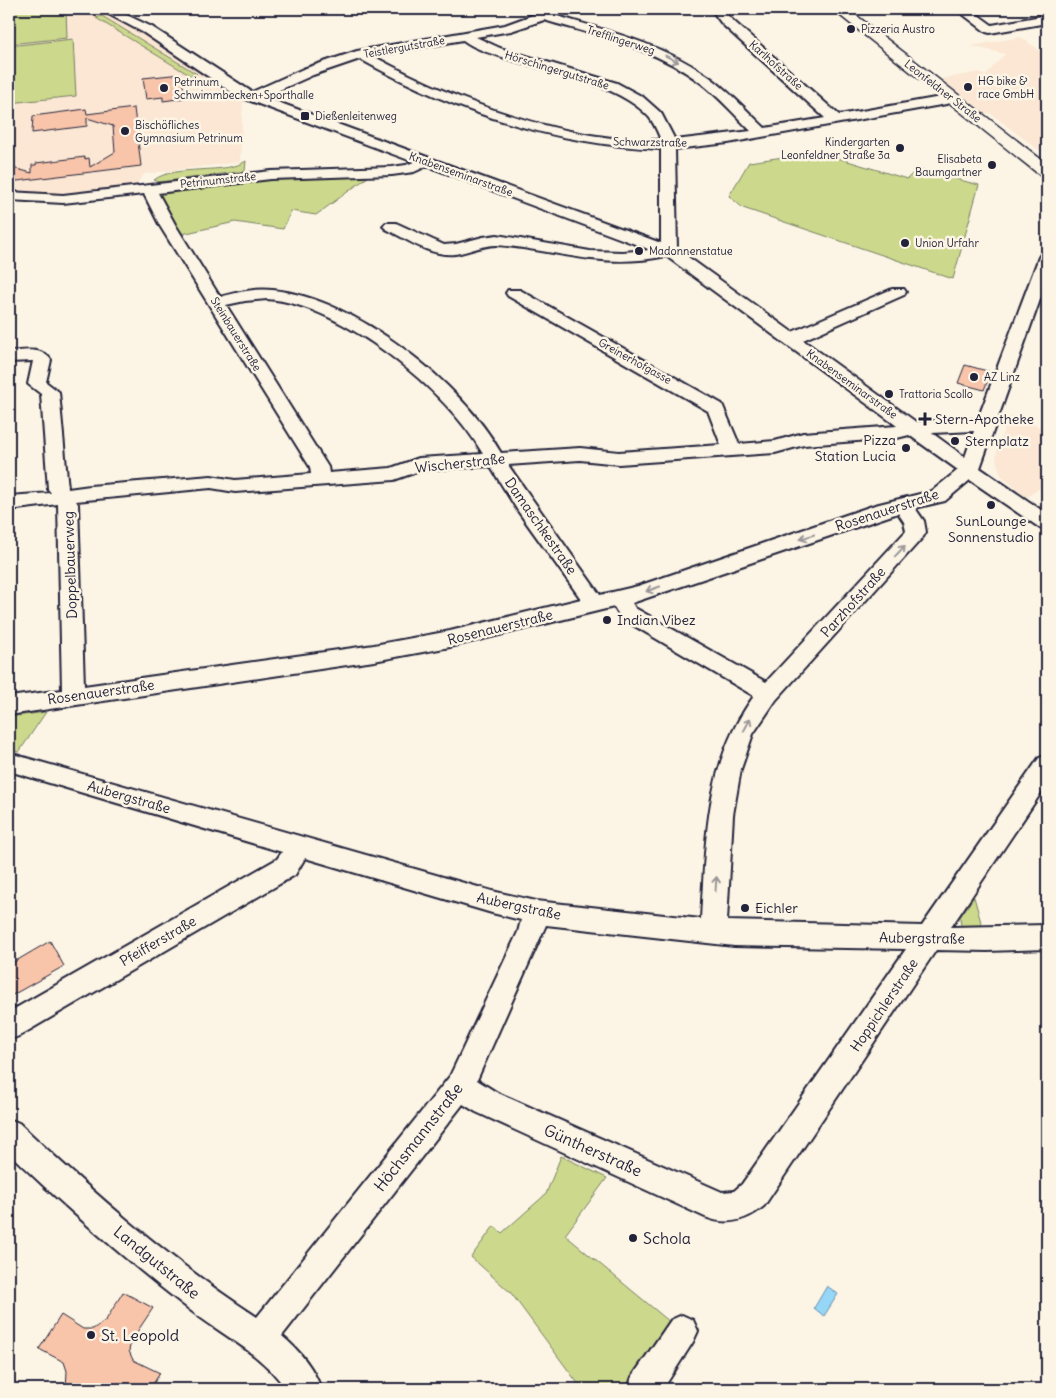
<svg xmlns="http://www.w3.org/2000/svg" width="1056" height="1398" font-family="Delius,sans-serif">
  <rect width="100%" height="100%" fill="#fcf5e5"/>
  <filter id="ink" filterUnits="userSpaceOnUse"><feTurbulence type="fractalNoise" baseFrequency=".02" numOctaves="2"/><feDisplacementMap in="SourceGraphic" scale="10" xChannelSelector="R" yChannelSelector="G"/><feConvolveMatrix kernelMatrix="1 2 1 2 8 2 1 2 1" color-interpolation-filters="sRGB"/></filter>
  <g filter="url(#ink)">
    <path fill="#fbe7d3" d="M9,9H98L127,21L243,100L240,162L144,174L135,186L64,195L9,193Z
      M1021,37L1047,56V152L1037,149L990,113H985L941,79L980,72L985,76L1005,54L971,46Z
      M1009,416L1047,429V483L1026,498L1001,475L996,460L997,449Z"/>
    <path fill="#ccd98c" stroke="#777e64" d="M9,9H66L67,38L9,44Z
      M102,16L197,74L191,76L96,18Z
      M73,39L76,96L9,103V46Z
      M818,152L907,179L917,169L979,185L953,279L743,208L729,196L749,162Z
      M246,161L245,171L159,182L154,180C175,164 226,175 246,161Z
      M372,174L316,215L291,211L283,229L235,222L178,235L157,193L265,177Z
      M46,712L19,752L9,750V717Z
      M974,897L982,926H961L960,917Z
      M561,1156L607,1178L565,1235L676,1327L635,1389H582L511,1293L471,1257L494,1226L502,1233L546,1194Z"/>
    <path fill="#96d6f7" stroke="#688eac" d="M827,1286L838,1294L824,1316L814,1308Z"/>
    <path fill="#f9c5aa" stroke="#22223b" d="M181,74L185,98L163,101V97L146,99L143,78Z
      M134,108L141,166L9,182V167L32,173V165H36V163L85,157V159L89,158L90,167L115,152L113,126L87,118V126L32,133L33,116L86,109L87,114Z
      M965,365L991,372L984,390L958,383Z
      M50,941L64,966L9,997V965Z
      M123,1292L153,1308L131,1341L129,1351L133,1360L160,1373L150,1389H66L67,1371L64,1362L39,1349L61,1315L83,1329H93L106,1320Z"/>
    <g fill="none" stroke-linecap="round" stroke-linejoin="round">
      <defs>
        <path id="minor" d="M99,9H114L152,27L252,92L303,69L357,51L505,25L549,9H565L563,12L554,15C608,31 662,44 708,76C728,90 747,111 765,128L825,118L722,24L711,9H723L730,18L839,115L952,95L957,96L959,99L952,103L728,143L675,149L677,249L792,332L892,289H904L906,292L904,295L803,340L916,422L978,419L1039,257L1041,254L1047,252V280L980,468L1047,514V530L1040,528L970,480L945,501L915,508L924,521L926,532L923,537L776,700L753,734L741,769L733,815L727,921L922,926L1039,758L1047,755V784L951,927L1047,925V949L987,951L936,950L764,1206C746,1221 727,1226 705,1217L476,1112L463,1104L282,1336C299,1350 314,1368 321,1389H286C261,1353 224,1336 190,1310C127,1261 66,1208 9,1153V1119L19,1123C93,1193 171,1261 257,1317L450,1076L518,932L521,920L492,913L305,858L295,875L19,1036L9,1040V1012L277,859L282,852L9,771V753L492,891L536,901L701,919C706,840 705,763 754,696L621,618L614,607L450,647L374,661L9,715V697L62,690L58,504L9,510V496L51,493L48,489L41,394L28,384L33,361L9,362V352C23,351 41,346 51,360L46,382L59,392L68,489L90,486L211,476L235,480L311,474L310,467L160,226L144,194L63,203L9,200V192L63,195L271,171L392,167L406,165L414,162L237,96L144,33ZM544,20C597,36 656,48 701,83C719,97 735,115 751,131L675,140L661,113L643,97L617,83L500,48L476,37L511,31ZM463,40C476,50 493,54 509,59C551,72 619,84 649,117C654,123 658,133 661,140C647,140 633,140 619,139C533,129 448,97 373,56ZM360,59C453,111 554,145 661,149V243L264,97L313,75ZM427,166L651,250L622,252L590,251L497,235L483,237L456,244L444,245L396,223H386L383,226L386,229C406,239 432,257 455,254C469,252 482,245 497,245C559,250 602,270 666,256L897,426L803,433L775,441L739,444L722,404L520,290H508L506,293L508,296L708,411L721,445L619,452L580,448L501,453C462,383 355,298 273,290C255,288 238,292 220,297L176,226L158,193L271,179L392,175L414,172ZM267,299C341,304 448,391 483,454L419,458L391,468L329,473L328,467L226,305L245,301ZM974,431L965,457L932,433ZM909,435L958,470L932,491L875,505L638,586L600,595L508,465L580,460L619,464L775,453L804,445L897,438ZM490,466L518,511L581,599L450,631L374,645L84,686L78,504L76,501L211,488L235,492L394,480L422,470ZM898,513L904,522L906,531L766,682L635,608L632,603ZM546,925L734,946L906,949L742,1184L734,1191L722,1192L496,1092L477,1080Z
          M956,9H970L992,25L1047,15V23L990,33L986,32Z
          M682,1315L693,1320L698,1331L693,1342L663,1389H628L632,1377L671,1320Z"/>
        <path id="major" d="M832,9H848L1047,164V177L1041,176Z"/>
      </defs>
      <use href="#minor" stroke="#22223b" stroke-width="4"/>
      <use href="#major" stroke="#22223b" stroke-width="3"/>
      <use href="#minor" fill="#fcf5e5" fill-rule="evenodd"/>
      <use href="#major" fill="#fcf5e5" fill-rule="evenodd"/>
    </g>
    <defs><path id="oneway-shaft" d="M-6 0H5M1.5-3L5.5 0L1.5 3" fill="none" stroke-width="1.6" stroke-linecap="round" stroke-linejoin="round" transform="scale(1.25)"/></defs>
    <g stroke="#9a9698">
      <use href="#oneway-shaft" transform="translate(672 59) rotate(27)"/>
      <use href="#oneway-shaft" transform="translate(807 537) rotate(161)"/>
      <use href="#oneway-shaft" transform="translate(900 551) rotate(-47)"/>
      <use href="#oneway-shaft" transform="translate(653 589) rotate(161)"/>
      <use href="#oneway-shaft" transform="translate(747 725) rotate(-62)"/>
      <use href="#oneway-shaft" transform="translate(716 884) rotate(-86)"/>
    </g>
  </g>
  <g fill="#22223b" stroke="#fcf5e5" stroke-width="2">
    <circle cx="851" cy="29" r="5"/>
    <circle cx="968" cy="87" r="5"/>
    <circle cx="164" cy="88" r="5"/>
    <rect x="300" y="111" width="10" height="10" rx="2.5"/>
    <circle cx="125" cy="131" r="5"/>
    <circle cx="900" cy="148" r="5"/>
    <circle cx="992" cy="165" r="5"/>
    <circle cx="905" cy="243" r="5"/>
    <circle cx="639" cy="251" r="5"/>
    <circle cx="974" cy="377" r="5"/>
    <circle cx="889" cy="394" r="5"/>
    <path d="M922.5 411.5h5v5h5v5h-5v5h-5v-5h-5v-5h5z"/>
    <circle cx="955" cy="441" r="5"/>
    <circle cx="906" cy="448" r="5"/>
    <circle cx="991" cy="505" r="5"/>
    <circle cx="607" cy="620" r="5"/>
    <circle cx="745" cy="908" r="5"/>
    <circle cx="633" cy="1238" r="5"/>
    <circle cx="91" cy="1335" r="5"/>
  </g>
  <g text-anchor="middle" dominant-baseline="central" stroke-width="5" stroke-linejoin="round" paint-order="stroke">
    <g font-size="11" fill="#22223b" stroke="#fcf5e5" text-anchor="start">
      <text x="861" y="29">Pizzeria Austro</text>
      <text x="978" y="81">HG bike &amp;<tspan x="978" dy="13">race GmbH</tspan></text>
      <text x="174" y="82">Petrinum<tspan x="174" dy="13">Schwimmbecken+Sporthalle</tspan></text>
      <text x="315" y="116">Dießenleitenweg</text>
      <text x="135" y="125">Bischöfliches<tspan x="135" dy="13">Gymnasium Petrinum</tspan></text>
      <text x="890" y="142" text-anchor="end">Kindergarten<tspan x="890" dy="13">Leonfeldner Straße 3a</tspan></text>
      <text x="982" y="159" text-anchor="end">Elisabeta<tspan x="982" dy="13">Baumgartner</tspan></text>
      <text x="915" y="243">Union Urfahr</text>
      <text x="649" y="251">Madonnenstatue</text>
      <text x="984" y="377">AZ Linz</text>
      <text x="899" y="394">Trattoria Scollo</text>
    </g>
    <g font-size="11" fill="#22223b" stroke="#fcf5e5">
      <text transform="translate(621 40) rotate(18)">Trefflingerweg</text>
      <text transform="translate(404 47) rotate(-10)">Teistlergutstraße</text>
      <text transform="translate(776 65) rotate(42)">Karlhofstraße</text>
      <text transform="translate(557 70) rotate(17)">Hörschingergutstraße</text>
      <text transform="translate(943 91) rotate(38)">Leonfeldner Straße</text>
      <text transform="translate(650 142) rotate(1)">Schwarzstraße</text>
      <text transform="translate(461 174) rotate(20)">Knabenseminarstraße</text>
      <text transform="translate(218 180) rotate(-6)">Petrinumstraße</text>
      <text transform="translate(236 334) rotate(58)">Steinbauerstraße</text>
      <text transform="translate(635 361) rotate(29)">Greinerhofgasse</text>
      <text transform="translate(852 384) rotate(36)">Knabenseminarstraße</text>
    </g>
    <g font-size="14" fill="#22223b" stroke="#fcf5e5" text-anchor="start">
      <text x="935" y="419">Stern-Apotheke</text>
      <text x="896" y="440" text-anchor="end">Pizza<tspan x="896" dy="16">Station Lucia</tspan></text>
      <text x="965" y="441">Sternplatz</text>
      <text x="991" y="521" text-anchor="middle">SunLounge<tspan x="991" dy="16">Sonnenstudio</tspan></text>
      <text x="617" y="620">Indian Vibez</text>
      <text x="755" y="908">Eichler</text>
    </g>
    <g font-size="14" fill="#22223b" stroke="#fcf5e5">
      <text transform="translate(460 463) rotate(-6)">Wischerstraße</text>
      <text transform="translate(887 510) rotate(-18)">Rosenauerstraße</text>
      <text transform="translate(541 526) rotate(55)">Damaschkestraße</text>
      <text transform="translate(70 565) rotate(-92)">Doppelbauerweg</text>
      <text transform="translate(853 602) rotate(-48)">Parzhofstraße</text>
      <text transform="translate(500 627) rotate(-14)">Rosenauerstraße</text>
      <text transform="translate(101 692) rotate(-8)">Rosenauerstraße</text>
      <text transform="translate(129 797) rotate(16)">Aubergstraße</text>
      <text transform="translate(519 906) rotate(12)">Aubergstraße</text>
      <text transform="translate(922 938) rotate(1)">Aubergstraße</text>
      <text transform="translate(158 941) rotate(-30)">Pfeifferstraße</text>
      <text transform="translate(884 1005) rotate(-56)">Hoppichlerstraße</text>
    </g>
    <g font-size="16" fill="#22223b" stroke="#fcf5e5">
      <text transform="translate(418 1137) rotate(-52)">Höchsmannstraße</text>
      <text transform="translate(593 1150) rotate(24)">Güntherstraße</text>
      <text transform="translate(157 1262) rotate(39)">Landgutstraße</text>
    </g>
    <g font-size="16" fill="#22223b" stroke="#fcf5e5" text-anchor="start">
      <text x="643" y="1238">Schola</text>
      <text x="101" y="1335">St. Leopold</text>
    </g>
  </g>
  <rect width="1056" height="1398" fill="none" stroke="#fcf5e5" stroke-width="30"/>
  <rect x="15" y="15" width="1026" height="1368" fill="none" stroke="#22223b" stroke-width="2" filter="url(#ink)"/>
</svg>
